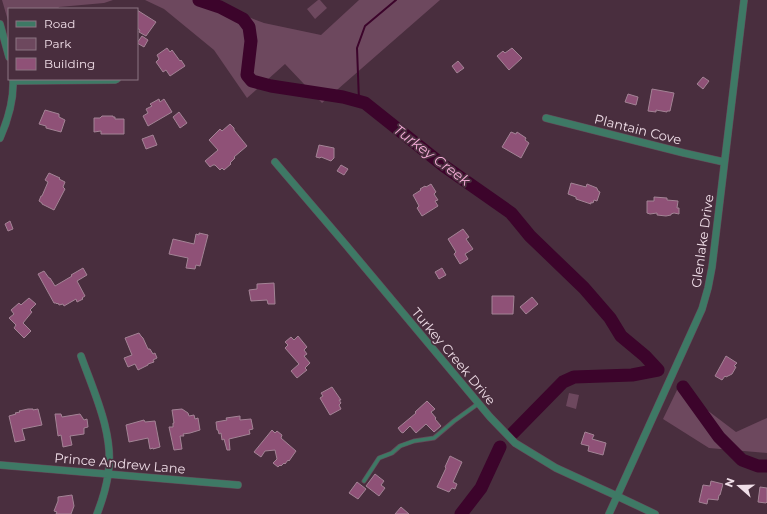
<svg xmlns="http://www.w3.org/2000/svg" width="767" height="514" font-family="Montserrat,sans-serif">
  <rect width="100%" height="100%" fill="#492e3e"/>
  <path fill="#6d485e" d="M2,0H113L104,3L59,7L58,9H9V24Z
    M145,0H217L233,11L264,23L321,35L359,0H440L322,103L285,64L247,98L214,50L164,9Z
    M318,0H320L327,8L315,19L307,9Z
    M678,388L736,432L767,418V453L709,448L663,419Z
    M569,393L579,395L576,409L566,406Z"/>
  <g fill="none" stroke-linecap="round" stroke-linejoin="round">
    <path stroke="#3c042b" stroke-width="2" d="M359,101L357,48L365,26L396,0"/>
    <path stroke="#3c042b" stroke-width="13" d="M199,0L220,7L243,19L249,27L251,41L247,75L252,81L271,86L343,97L365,103L444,166L511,213L530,236L584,288L610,318L621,336L645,356L658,370
      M683,387L719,437L742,460L758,466H767
      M513,433L563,382L574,377L632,375L658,370
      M461,514L481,488L500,447"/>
  </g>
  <path fill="#8f5177" stroke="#a38395" d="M137,10L156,22L146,36L139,32L140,30L137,28Z
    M142,36L148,40L144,47L137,43Z
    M167,48L170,52L172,50L180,61L181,60L185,66L170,76L166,70L163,72L156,62L159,59L157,55Z
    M512,48L522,58L509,70L497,56L503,51L505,53Z
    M458,61L464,68L457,73L452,66Z
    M703,77L709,81L703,89L697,84Z
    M652,89L674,93L670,111H667V112L656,110V112L648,111Z
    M628,94L638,97L636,105L625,102Z
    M159,99L160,102L164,99L172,112L148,126L143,116L148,113L146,109L152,106L150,104Z
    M45,110L59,114V117L65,120L61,132L46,128V126L39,124Z
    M179,112L187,123L180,128L173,117Z
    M102,116H113V117H115V119H124V134H101V131L94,132V118H100Z
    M230,124L234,128V130L247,146L234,157L235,158L230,163L231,164L224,170L222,168L220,170L215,165H213L210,167L205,161L218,150L209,140L220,129L222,131Z
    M511,132L516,134L517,132L526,138L525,140L529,143L521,158L502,147Z
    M153,135L157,145L146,149L142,139Z
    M319,145L334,148V158L331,161L321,157L320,158L316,157Z
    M341,165L348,169L344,175L337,171Z
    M49,173L60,178L59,179L65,182L63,187L65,189L54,210L42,204V203L39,201L41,196H42L48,182L45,180Z
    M571,183L586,187L587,184L597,188V189L598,190V191L600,192L597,201L594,200L593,203L591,202V204L576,199V197L568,194Z
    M431,184L436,192L434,194L438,200L435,201L438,206L422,216L417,208L419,206L413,195L421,190L420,189L425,186L426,187Z
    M654,197L667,198V200L678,201L677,208H679V214L674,213L671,214V215L666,216L657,215V213L650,214L647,213V201H654Z
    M10,221L13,229L8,231L5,224Z
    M463,229L469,237L466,239L473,249L465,254L468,259L460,264L454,254L456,252L448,239Z
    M199,233L208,235L200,266L196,265L195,269L186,268L188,258L169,254L173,239L194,244L196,234L199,235Z
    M83,268L87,275L77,281L85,296L82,298L83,299L77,302L76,299L64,306L63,304L59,305L58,303L57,304L56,303H54L38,274L44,271L49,278H50L55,286L72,276L71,275Z
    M442,268L446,275L439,279L435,272Z
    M274,283L275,304H268L267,300L251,301L249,290L257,289V284Z
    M492,296H514L513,314H492Z
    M532,297L538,304L526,314L520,307Z
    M29,298L36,304L30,310L32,312L23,323L31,331L24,338L14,328L16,325L9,318L14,314L11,310L19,303L21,305L22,304Z
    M139,333L141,336L143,338L148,349H150L153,354L155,353L157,358L153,360L154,362L148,364V365L138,370L135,364L128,367L124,358L132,355L125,338Z
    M298,336L307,347L304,350L307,354L304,356L310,363L305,368L307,370L297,378L291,371L299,364L285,348L288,345L285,342L291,337L294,340Z
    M726,356L737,363L734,366L736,367L732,374L726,377L725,376L722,380L715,376Z
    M332,387L341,400H339L341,403L339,405L341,409L330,415L320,398L323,396L321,393Z
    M427,401L435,409L431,412L436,418L435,419L441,426L434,432L426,424L416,433L410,426L403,433L401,432L398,428L416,413L415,412Z
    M28,409H33V410L38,409L42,425L22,429L25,440L15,442L9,416L16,414L15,413L20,412L19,411Z
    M182,409L188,413L189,416L194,415L195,419L198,418L200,430L190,433L183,434L184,436H180L182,449L174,450L169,427H173V423H174L172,410Z
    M55,414H61L62,417L80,414L84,420L87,419L88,427L84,428V434L70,436L72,445L63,447L61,435L58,436Z
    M240,416V420L251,419L253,429L249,430L250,434L229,439L230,450H227L224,439L222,440L221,433L219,434L218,430H217L216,422L227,420L226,418Z
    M144,420L145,422L155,421L160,447L153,449V448L150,449L148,438L129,442L126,425Z
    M272,430L275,433L277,431L282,435L281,438L296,451L289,461L288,460L285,464L284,463L281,466L280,465L278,467L273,463L277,459L275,450L265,451L261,457L254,452Z
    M585,432L594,435L592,439L606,443L603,455L588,451L589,446L581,444Z
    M450,456L462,462L453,482L457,484L455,489L452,488L449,492L437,487L446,468L445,467Z
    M375,474L384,481L381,485L385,488L379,496L366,486Z
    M711,481L723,484L720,495H719L718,500L708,499L707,504L699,502L703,485L710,486Z
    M357,482L366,489L358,499L349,493Z
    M760,487L767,488V502L766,503L758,502Z
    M72,495L74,506L71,514H56L57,512L54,511L58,501V497Z
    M401,507L409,514H395Z"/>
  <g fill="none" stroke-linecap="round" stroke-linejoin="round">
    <defs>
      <path id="lane" d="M364,481L379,458L392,453L400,446L414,441L434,438L454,421L479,403"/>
      <path id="street" d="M0,24L9,57
        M13,81L115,80L117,79
        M546,118L684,153L724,162
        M0,138C8,120 14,99 13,79
        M275,162L346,245L490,417L515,443L556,468L617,496L655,514
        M81,356C94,392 115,436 108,475C106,489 102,501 97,514
        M0,465L238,485
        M609,514L702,309L708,288L712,267L744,0"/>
    </defs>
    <use href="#lane" stroke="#644a59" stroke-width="5"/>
    <use href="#street" stroke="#644a59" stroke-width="8"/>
    <use href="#lane" stroke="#3e7965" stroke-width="3.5"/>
    <use href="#street" stroke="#3e7965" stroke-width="7"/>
  </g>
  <g text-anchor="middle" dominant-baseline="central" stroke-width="3.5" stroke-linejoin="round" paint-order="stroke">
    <g font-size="13" fill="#f0dee8" stroke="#492e3e">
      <text transform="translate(638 129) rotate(14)">Plantain Cove</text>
      <text transform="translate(702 241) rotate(-82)">Glenlake Drive</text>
      <text transform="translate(454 356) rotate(50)">Turkey Creek Drive</text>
      <text transform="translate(120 463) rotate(5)">Prince Andrew Lane</text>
    </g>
    <g font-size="14" font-style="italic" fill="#f6add9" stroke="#492e3e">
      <text transform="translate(432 155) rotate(37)">Turkey Creek</text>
    </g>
  </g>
  <rect x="8" y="8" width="130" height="72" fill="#492e3e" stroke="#8c7482"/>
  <rect x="16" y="21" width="20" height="6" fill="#3e7965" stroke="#8c7482"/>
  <text x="44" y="28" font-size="12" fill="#f0dee8">Road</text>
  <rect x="16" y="38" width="20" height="12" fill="#6d485e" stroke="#8c7482"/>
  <text x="44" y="48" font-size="12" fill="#f0dee8">Park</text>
  <rect x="16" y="58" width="20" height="12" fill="#8f5177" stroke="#8c7482"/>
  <text x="44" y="68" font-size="12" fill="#f0dee8">Building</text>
  <g transform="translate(739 486) rotate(290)" stroke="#492e3e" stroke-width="3" paint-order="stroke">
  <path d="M0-3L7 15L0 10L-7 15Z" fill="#f0dee8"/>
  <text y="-6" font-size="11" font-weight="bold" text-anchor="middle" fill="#f0dee8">N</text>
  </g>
</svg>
